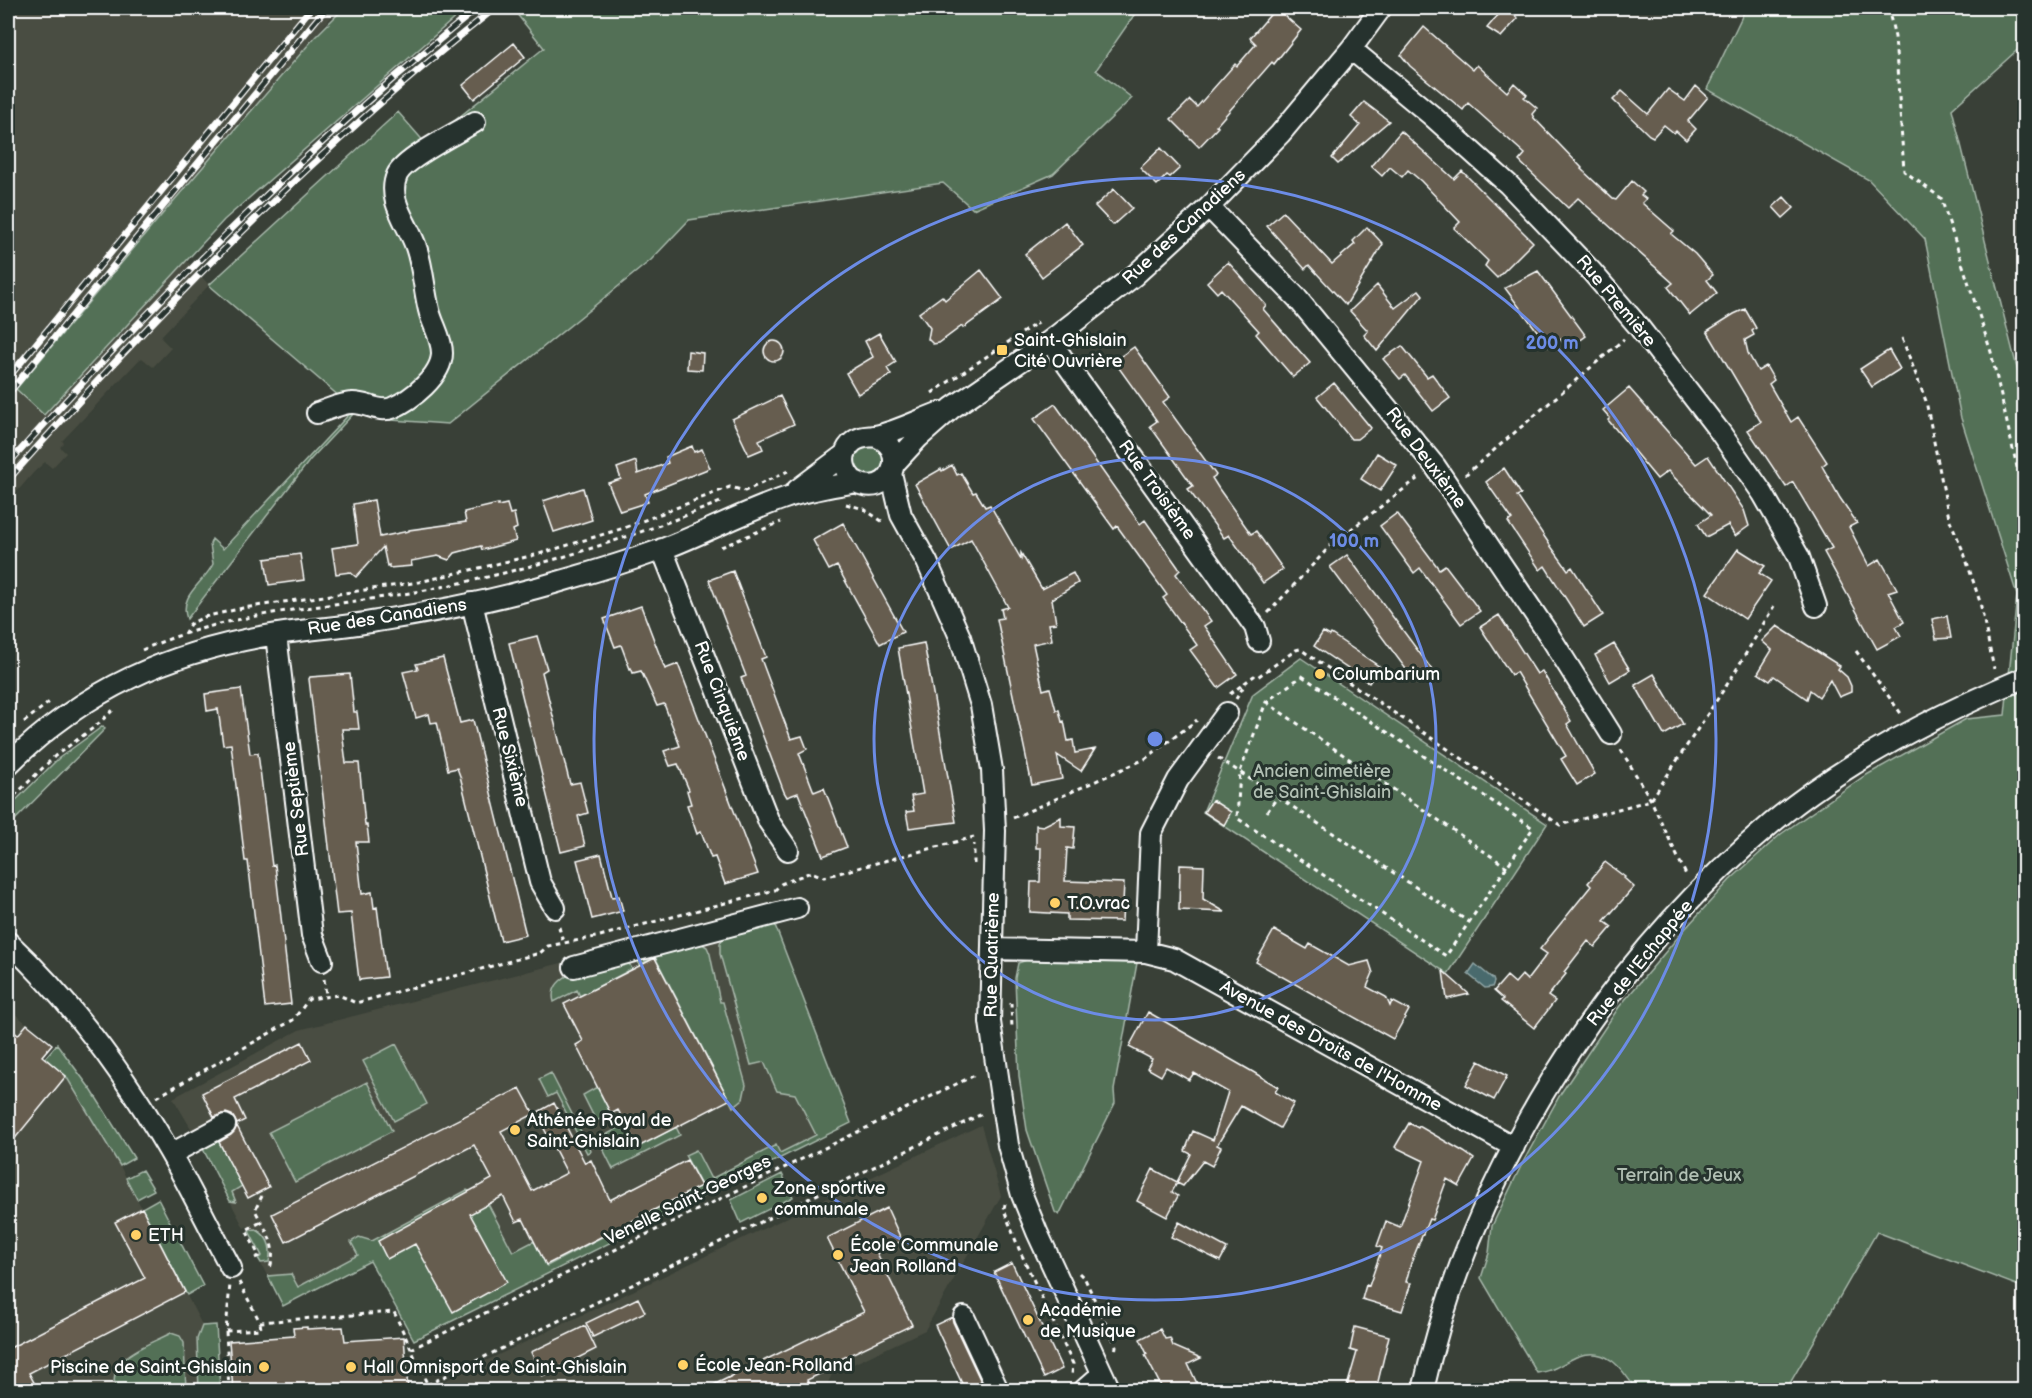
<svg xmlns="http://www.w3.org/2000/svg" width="2032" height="1398" font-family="'Balsamiq Sans',sans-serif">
  <rect width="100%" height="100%" fill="#394037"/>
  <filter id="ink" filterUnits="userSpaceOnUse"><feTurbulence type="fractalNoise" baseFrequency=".0167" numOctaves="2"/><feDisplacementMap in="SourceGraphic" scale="12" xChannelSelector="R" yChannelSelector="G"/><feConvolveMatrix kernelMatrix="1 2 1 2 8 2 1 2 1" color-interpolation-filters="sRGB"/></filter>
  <g filter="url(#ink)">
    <path fill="#4a4d42" d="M8,8H339L165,211L186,260L209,285L162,335L161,338L171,348L153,367L142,358L139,360L62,441L64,443L60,447L66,453L52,468L45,462L34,472L8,502Z
      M769,910L851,1123L414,1340L370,1261L283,1306L258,1258L262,1256L249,1231L251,1230L248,1226L244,1228L202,1147L173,1098L299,1030Z
      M8,1008L51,1044L42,1056L66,1076L120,1166L202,1325H216L220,1390H8Z
      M981,1125L1001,1196L925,1330L832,1374L828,1383L831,1390H433L431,1387Z"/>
    <path fill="#527057" stroke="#a8b8ab" stroke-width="1.5" d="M344,8H466L224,220L44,415L16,389L165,211L315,37Z
      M525,8H1139L1096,70L1132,98L1053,174L973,209L943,183L689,220L651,260L448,424L391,420L356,411L310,460L187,619C178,595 204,583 213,564L210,544L212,539L223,549L354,409L209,285L398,112L426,144L544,48L516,13Z
      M1746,8H2024V44L1952,109L2024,396V1288L1877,1232L1786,1390H1636C1622,1368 1606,1345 1576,1357C1561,1364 1554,1371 1537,1373L1481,1278L1489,1253L1492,1226L1522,1164L1561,1093L1619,1007L1684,930L1730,880L1781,834L1863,777L1966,719L2005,715L2017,595L1961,418L1925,239L1869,180L1707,89Z
      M855 461a14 14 0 1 1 28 0a14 14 0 1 1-28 0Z
      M1301,658L1547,824L1448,974L1203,812L1253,694Z
      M103,726L105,729L8,827V808L59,758Z
      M773,920L851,1123L414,1340L370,1261L283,1306L268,1276L291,1274L298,1287L358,1255L351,1242L359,1237L372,1241L467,1190L485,1198L513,1252L534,1241L547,1266L623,1226L610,1200L635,1187L648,1213L701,1185L685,1155L696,1150L711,1179L776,1145L780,1153L816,1135L795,1094L777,1091L764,1062L751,1065L720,954V943L726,934Z
      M699,942L707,947L710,954L720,1002H723L746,1085L743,1099L733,1107L655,957L639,965L637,956Z
      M627,959L632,969L580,996L577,990L554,1002C545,970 605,964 627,959Z
      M1030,959L1137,963L1114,1090L1115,1103L1059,1215L1055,1212L1027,1130L1019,1076L1015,978L1018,963Z
      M57,1044L92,1091L134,1158L120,1166L66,1076L45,1058Z
      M396,1044L427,1104L394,1121L363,1061Z
      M551,1073L591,1151L587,1153L556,1093L548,1097L539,1079Z
      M367,1082L392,1131L295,1182L269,1132Z
      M597,1087L611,1114L596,1121L583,1095Z
      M626,1124L637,1147L676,1127L680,1135L613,1169L598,1139Z
      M217,1138L242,1186L232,1192L236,1202L230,1201L202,1147Z
      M142,1170L154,1190L137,1199L126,1178Z
      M782,1174L793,1197L741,1223L731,1200Z
      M158,1199L203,1286L187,1295L142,1208Z
      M255,1229C269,1236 272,1248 269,1262L261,1263L258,1258L262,1256L249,1231Z
      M216,1325L220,1390H199L197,1339L202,1326Z
      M171,1333L180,1336L184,1343L186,1390H116C105,1357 148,1345 171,1333Z"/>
    <path fill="#486b6d" stroke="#91a6a7" stroke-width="1.5" d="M1475,964L1493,979L1494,982L1492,987L1485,988L1468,974Z"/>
    <path fill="#665d4f" stroke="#fff" stroke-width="1.5" d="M1276,8L1301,30L1274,64L1272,62L1216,126L1218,127L1199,147L1171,119L1190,100L1197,107L1235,64L1237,66L1256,44L1250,38Z
      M1504,8L1518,18L1501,37L1487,28Z
      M1424,27L1473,70L1477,65L1507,92L1514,83L1527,95L1524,97L1537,108L1532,114L1534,118L1582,168L1581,169L1613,199L1616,200L1632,181L1644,192L1641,195L1646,199L1642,203L1674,231L1671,234L1695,254L1713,275L1707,280L1717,293L1690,315L1668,287L1673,283L1578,198L1568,208L1519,161L1525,154L1468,103L1463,110L1410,66L1401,55Z
      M514,43L525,57L474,99L463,85Z
      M1696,86L1708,97L1688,121L1696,129L1686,140L1676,131L1674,133L1664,125L1653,137L1649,135L1613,100L1622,91L1648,114L1668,89L1685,101Z
      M1364,102L1389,121L1338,164L1332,158L1360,125L1351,117Z
      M1401,131L1454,179L1462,171L1533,242L1497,278L1485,266L1488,261L1454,228L1460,222L1421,181L1408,170L1402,177L1390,167L1382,176L1371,166Z
      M1161,148L1180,168L1170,177L1167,175L1157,185L1140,168Z
      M1114,189L1132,208L1113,225L1095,206Z
      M1784,197L1794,208L1783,218L1773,207Z
      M1283,212L1332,264L1355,244L1353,241L1367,227L1383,244L1346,305L1309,265L1305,269L1267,226Z
      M1065,222L1083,245L1042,277L1025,254Z
      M1228,262L1266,305L1263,309L1310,363L1293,377L1256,334L1259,331L1221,289L1217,293L1207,282Z
      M981,270L1003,299L963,328L962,326L939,343L933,344L928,339L930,328L919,313L942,296L945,300Z
      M1538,271L1586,336L1568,349L1560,339L1549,347L1505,288Z
      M1377,285L1395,308L1419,290L1423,295L1377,351L1364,335L1368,331L1350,311Z
      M1745,309L1756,328L1752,331L1754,335L1745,340L1748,353L1758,371L1766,366L1774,380L1769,384L1791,422L1798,417L1827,462L1822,466L1840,498L1857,523L1849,527L1869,566L1880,559L1897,589L1888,592L1904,622L1896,627L1901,636L1877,649L1824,552L1832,548L1793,482L1786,487L1748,430L1761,422L1707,331L1734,314Z
      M879,333L896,362L887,368L891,375L858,394L846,373L873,357L865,341Z
      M764 351a10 10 0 1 1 20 0a10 10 0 1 1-20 0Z
      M1402,346L1427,377L1432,374L1450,398L1433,411L1405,375L1400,379L1383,359Z
      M1134,347L1170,397L1163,402L1216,475L1212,478L1219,489L1251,534L1256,531L1283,569L1263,583L1229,535L1224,538L1188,489L1193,486L1150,426L1157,421L1114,361Z
      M1889,350L1900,369L1872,387L1860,369Z
      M688,351L703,353L702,370L687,369Z
      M1334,383L1371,428L1357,439H1351L1317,397Z
      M1629,388L1696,464L1708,456L1744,510L1749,526L1735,536L1728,525L1706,537L1698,524L1711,515L1668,471L1657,479L1608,420L1610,418L1603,410Z
      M780,396L794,424L759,440L763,449L749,455L732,419Z
      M1055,404L1140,524L1145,520L1154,533L1180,570L1176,574L1211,621L1204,626L1237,674L1218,688L1190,650L1197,645L1163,598L1167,595L1117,526L1114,529L1034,419Z
      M692,446L694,452L702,449L710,468L645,494L648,502L620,511L608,483L621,479L617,468L636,461L638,474L668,463L666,457Z
      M1377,453L1397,465L1380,491L1361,479Z
      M952,465L957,475L961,473L973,493L976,492L985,507L990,505L1021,559V553L1042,589L1073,573L1078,583L1052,599L1056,623L1049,624L1052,640L1033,644L1043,690L1050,688L1056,710H1059L1062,722L1064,721L1068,741L1073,740L1075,753L1095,749L1081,771L1057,755L1062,779L1032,785L997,619L1003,618L1001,609L1008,607L971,539L951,550L915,484L941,469L942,471Z
      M1504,468L1521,494L1517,496L1550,545L1568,570L1572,567L1603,615L1584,627L1545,566L1540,570L1508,522L1512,519L1486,482Z
      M583,488L592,520L554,532L543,501Z
      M374,500L380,537L409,531V530L466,522L464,512L498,504V506L507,504L510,514L514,513L517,528L513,530L516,541L482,550L481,546L455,553L449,560L438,556L411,561L412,566L389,568V565L387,566L383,547L356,577L350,572L336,574L332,548L358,544L353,504Z
      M1397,513L1439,569L1445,565L1480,611L1461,624L1420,568L1414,573L1380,526Z
      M843,523L903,632L880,644L837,566L829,570L813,540Z
      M1738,549L1765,566L1759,573L1771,581L1745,619L1707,593Z
      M300,554L304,580L269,585L265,559Z
      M1347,555L1433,671L1417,684L1330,567Z
      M733,571L766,657L761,659L791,739L802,736L807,749L799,753L814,792L824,788L847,847L823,856L798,793L787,797L784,792L741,678L746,676L709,580Z
      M641,606L665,669L678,664L758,874L725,884L715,857L711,858L701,831L697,834L687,805L691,804L687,791L689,790L678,764L670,766L664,751L680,746L664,704L657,706L641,671L633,673L631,668L630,669L621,645L615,647L604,619Z
      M1499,615L1537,674L1542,671L1571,721L1567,724L1595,774L1577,785L1561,759L1566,756L1516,672L1511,675L1480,627Z
      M1947,616L1951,638L1936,639L1932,619Z
      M1777,626L1840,666L1838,669L1847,677L1851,686V692L1839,697L1830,680L1819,697L1810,690L1807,699L1774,676L1770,681L1758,673L1772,650L1762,641Z
      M1323,632L1330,636L1331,634L1380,667L1369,683L1314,646Z
      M537,636L547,669L542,672L570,784L580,782L588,813L578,816L585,846L561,852L509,643Z
      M924,643L956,822L909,828L906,812L914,811L911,796L923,794L898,648Z
      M1614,644L1630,670L1610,682L1595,655Z
      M443,658L460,723L473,720L526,935L501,941L460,776L457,768L448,770L437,722L431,723L429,714L416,718L403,672L418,669L416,664Z
      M350,674L354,712H357L359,729H342L344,747L346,763H359L365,825H367L369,842H356L362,894L372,892L374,908L377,907L386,977L359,980L351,913L337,914L309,679L310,677Z
      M1654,674L1683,724L1664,735L1635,685Z
      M241,689L250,754L258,753L272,866L275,865L291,1004L265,1007L248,861H245L231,744L223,745L218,709L207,711L205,694Z
      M1212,800L1231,812L1224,825L1204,812Z
      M1061,817V826L1075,827L1073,849L1067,848L1065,881L1124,883L1122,921L1067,920V914L1030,912L1031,882H1040L1041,848H1036V825L1043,826Z
      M601,854L612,897L619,896L623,911L592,919L577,860Z
      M1605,862L1625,877L1624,878L1634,887L1604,921L1612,927L1595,947L1588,941L1564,972L1566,974L1548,996L1555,1001L1534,1028L1501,1001L1503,999L1494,991L1507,976L1515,983L1522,975L1527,980L1547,954L1540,949L1591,886L1588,883Z
      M1180,865L1204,866L1203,899L1225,912L1179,910Z
      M1274,930L1307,949L1310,944L1349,966L1369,961L1373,973L1367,987L1386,997L1390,1006L1392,1001L1409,1010L1393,1039L1256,962Z
      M655,958L729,1100L638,1147L618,1110L611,1114L576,1045L583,1041L564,1004Z
      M1443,971L1469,994L1447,999Z
      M1148,1012L1253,1072L1278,1087L1275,1092L1294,1103L1280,1128L1241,1106L1217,1145L1221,1147L1212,1166L1203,1161L1183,1186L1177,1183L1172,1192L1178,1196L1167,1217L1137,1201L1153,1169L1177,1182L1191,1154L1185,1151L1193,1131L1213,1140L1228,1092L1194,1073L1189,1080L1166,1067L1161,1076L1147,1068L1152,1059L1129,1047Z
      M27,1024L52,1044L42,1056L66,1076L8,1147V1027L18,1035Z
      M302,1042L311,1060L235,1099L245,1120L237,1124L232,1115L226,1113L214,1117L202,1093Z
      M1479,1061L1507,1076L1494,1100L1466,1085Z
      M520,1088L534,1114L501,1131L532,1191L567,1173L536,1113L554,1103L585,1163L591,1160L610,1200L687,1160L701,1186L546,1265L523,1219L516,1222L503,1196L470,1214L507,1282L453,1312L415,1244L387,1259L378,1241L492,1179L474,1145L286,1242L272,1214Z
      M1409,1123L1418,1128L1419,1126L1464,1152L1474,1159L1459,1186L1447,1179L1432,1220L1429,1219L1411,1263L1406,1282L1411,1283L1402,1311L1362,1299L1366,1285L1369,1286L1382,1248L1377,1246L1386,1221L1400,1227L1424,1161L1395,1147Z
      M237,1126L269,1187L248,1198L219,1142L231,1135Z
      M142,1208L185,1292L29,1373L38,1390H8V1349L145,1278L115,1222Z
      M887,1208L902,1241L877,1253L912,1325L826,1366L828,1370L807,1380L812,1390H703L864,1312L827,1238Z
      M1179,1222L1227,1248L1220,1261L1171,1237Z
      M1012,1263L1062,1369L1044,1378L994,1272Z
      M638,1298L645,1312L593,1337L586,1323Z
      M952,1317L953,1322L985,1390H965L935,1325Z
      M585,1326L596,1349L542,1376L531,1352Z
      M307,1327V1329L343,1327L345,1341L404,1337L408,1390H233L229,1341L294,1336L293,1328Z
      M1355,1327L1389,1336L1376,1390H1346L1357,1352L1350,1350Z
      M1160,1329L1165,1339L1170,1338L1173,1346L1201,1358L1188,1364L1200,1390H1163L1145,1355L1147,1354L1140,1339Z"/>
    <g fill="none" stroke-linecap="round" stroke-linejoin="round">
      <defs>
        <path id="minor" d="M1351,49L1431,115L1508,184L1592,272L1639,327L1720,432L1763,494L1799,557L1816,606
          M1209,207L1297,298L1435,466L1551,638L1611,734
          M1050,341L1255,627L1259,641
          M317,413C328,410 341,403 352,403C365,402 380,413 392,408C411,400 442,376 442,353C442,338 432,324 429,310C424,290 423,267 416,247C409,225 386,200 397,175C404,159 458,132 475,122
          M874,436C907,445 896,492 864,485C844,481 837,455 853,442C860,436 867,437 875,436C896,432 921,419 941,412
          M894,464L918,438L952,408L1050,341L1135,275L1209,207L1280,134L1351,49L1381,8
          M891,473L901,515L927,562L960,637L981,705L992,770L995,831L990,1022L1008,1145L1022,1195L1037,1232L1110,1390
          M797,490L845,454
          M662,549L769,822L788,850
          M472,603L540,882L555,908
          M276,635L312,935L322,961
          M8,765C84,689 171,651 277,634C310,629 344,627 377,621C441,611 505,598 568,579C600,570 632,560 663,549C705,533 744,512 785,498C808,490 833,486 857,482
          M8,942C72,1002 125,1075 169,1151C191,1189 210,1229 231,1268
          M992,949L1146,952L1174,959L1514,1147
          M1146,952L1151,833L1178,780L1227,713
          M574,967L797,908
          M171,1154L225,1125
          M964,1317L998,1390
          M1084,1390L1102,1374
          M1423,1390C1471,1175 1603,965 1772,823C1846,761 1936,715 2024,678"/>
      </defs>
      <use href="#minor" stroke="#fff" stroke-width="24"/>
      <path stroke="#fff" stroke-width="3" stroke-dasharray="4.5 4.5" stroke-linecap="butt" d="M1888,8L1895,37L1904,171L1941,198L1991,352L2024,498
        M1902,338L1926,401L1949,518L1964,553L1980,602L1994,669
        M932,393L1037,323L1038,325
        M1465,475L1624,339
        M846,504L864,509L883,522
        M721,547L781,522
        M1268,613L1333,543L1421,476
        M184,634L190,624L204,617L243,608L419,582L539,554L624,528L730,487L745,491L788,471
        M142,650C233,609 334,608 431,589C531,570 628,539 723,501
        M1856,651L1902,715
        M1302,676L1533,828L1446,956L1237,818L1240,772L1266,702Z
        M1230,694L1254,676L1256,678L1296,650L1300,649L1560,825L1651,800L1732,677L1774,606
        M1236,699L1245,684
        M1266,702L1507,867
        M24,722L52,700
        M1621,750L1651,800L1687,877
        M1218,758L1469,922
        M8,802L55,756L96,726L114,709
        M1267,812L1278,796
        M1013,818L1145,759L1197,720
        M974,864V844
        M559,927L563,942
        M324,979L326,995
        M1011,1003L1012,1029
        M157,1097L293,1020L309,999L339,995L356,1003L540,953L548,946L596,937L775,890L781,884L811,872L824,877L974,837
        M262,1196L255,1210C265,1230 278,1244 270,1268
        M1005,1204L1004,1210L1019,1249L1073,1364L1072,1374
        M255,1258L259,1256L246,1230L261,1222
        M1079,1273L1085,1279L1116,1346L1115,1353
        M239,1282L260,1322L394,1312L430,1390
        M226,1331L261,1329L260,1322
        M411,1349L977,1074
        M427,1385L984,1113
        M229,1390L226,1331L230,1284"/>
      <use href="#minor" stroke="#26332d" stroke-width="20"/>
      <defs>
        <path id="rail" d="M8,378L311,8
          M8,394L326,8
          M8,464C130,329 256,198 394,78C422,55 449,30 478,8
          M8,480C158,311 317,147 495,8"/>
      </defs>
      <use href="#rail" stroke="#fff" stroke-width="7"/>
      <use href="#rail" stroke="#26332d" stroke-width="4.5" stroke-dasharray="14" stroke-linecap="butt"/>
    </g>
  </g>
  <g fill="none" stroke="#6c8ce6" stroke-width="3">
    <circle cx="1155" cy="739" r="281"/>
    <circle cx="1155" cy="739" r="561"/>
  </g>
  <g fill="#ffd166" stroke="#26332d" stroke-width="2">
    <rect x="996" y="344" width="12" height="12" rx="3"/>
    <circle cx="1320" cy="674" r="6"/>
    <circle cx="1055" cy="903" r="6"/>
    <circle cx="515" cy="1130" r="6"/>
    <circle cx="762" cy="1198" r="6"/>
    <circle cx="136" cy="1235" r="6"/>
    <circle cx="838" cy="1255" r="6"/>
    <circle cx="1028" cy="1320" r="6"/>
    <circle cx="683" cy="1365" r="6"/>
    <circle cx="264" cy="1367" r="6"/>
    <circle cx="351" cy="1367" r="6"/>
  </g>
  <g text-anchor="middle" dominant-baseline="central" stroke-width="6" stroke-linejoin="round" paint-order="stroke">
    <g font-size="18" fill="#fff" stroke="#26332d">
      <text transform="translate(1184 227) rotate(-43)">Rue des Canadiens</text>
      <text transform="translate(1616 301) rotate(50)">Rue Première</text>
      <text transform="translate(1426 458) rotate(53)">Rue Deuxième</text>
      <text transform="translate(1157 490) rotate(54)">Rue Troisième</text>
      <text transform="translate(387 617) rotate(-9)">Rue des Canadiens</text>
      <text transform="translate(722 701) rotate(69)">Rue Cinquième</text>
      <text transform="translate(510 757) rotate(76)">Rue Sixième</text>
      <text transform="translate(296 799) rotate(-97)">Rue Septième</text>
      <text transform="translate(992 955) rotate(-89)">Rue Quatrième</text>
      <text transform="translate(1640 963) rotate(-51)">Rue de l'Echappée</text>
      <text transform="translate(1331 1046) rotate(29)">Avenue des Droits de l'Homme</text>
      <text transform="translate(688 1200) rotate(-26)">Venelle Saint-Georges</text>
    </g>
    <g font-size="18" fill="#fff" stroke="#26332d" text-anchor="start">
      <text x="1014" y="340">Saint-Ghislain<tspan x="1014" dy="21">Cité Ouvrière</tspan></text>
      <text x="1332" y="674">Columbarium</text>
      <text x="1067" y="903">T.O.vrac</text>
      <text x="527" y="1120">Athénée Royal de<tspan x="527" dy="21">Saint-Ghislain</tspan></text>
      <text x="774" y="1188">Zone sportive<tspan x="774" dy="21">communale</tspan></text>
      <text x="148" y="1235">ETH</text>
      <text x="850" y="1245">École Communale<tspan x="850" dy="21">Jean Rolland</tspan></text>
      <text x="1040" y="1310">Académie<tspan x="1040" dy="21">de Musique</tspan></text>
      <text x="695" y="1365">École Jean-Rolland</text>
      <text x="252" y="1367" text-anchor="end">Piscine de Saint-Ghislain</text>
      <text x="363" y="1367">Hall Omnisport de Saint-Ghislain</text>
    </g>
    <g font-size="18" fill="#b1bfb3" stroke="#26332d">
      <text x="1322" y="771">Ancien cimetière<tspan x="1322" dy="21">de Saint-Ghislain</tspan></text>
      <text x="1679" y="1175">Terrain de Jeux</text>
    </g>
  </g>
  <circle cx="1155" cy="739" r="9" fill="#6c8ce6" stroke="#26332d" stroke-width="3"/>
  <g font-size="18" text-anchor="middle" font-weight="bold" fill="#6c8ce6" stroke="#26332d" stroke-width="6" stroke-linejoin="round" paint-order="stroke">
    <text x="1552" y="349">200 m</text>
    <text x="1354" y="547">100 m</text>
  </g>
  <rect width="2032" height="1398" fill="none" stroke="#26332d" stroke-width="30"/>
  <rect x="15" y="15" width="2002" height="1368" fill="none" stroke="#fff" stroke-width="2" filter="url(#ink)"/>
</svg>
